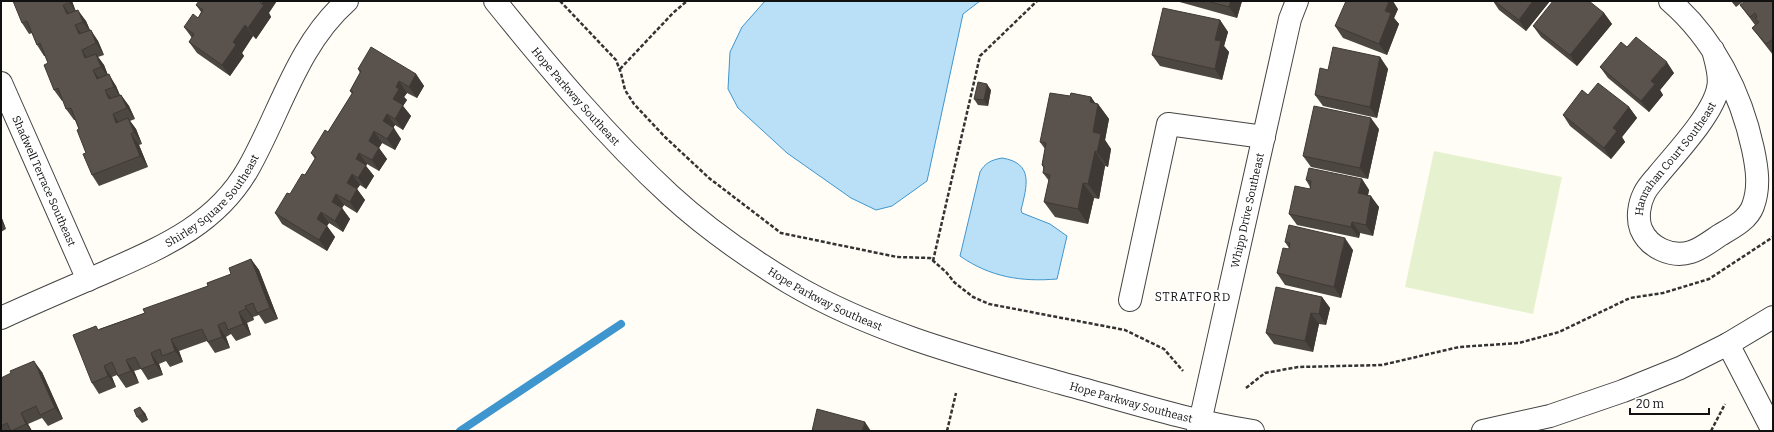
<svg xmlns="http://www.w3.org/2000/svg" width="1774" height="432" font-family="Bitter,serif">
  <rect width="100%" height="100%" fill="#fffdf5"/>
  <path fill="#e6f2cf" d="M1434,151L1562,177L1533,314L1405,287Z"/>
  <path fill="#b9e0f7" stroke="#3f96cf" d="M765,1H980L963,14L927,181L892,206L876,210L851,198L787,153L738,108L728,89L730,52L742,27Z
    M1002,158C1034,163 1027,186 1021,210L1022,213L1050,224L1067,236L1057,279C1021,282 990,277 960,256L980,172C985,163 991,160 1002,158Z"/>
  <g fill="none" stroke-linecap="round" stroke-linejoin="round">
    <path stroke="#3f96cf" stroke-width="8" d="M460,431L621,324"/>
    <defs>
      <g id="minor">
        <path id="s1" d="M495,1C550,69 606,136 670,195C706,228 749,258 790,283C873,332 968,357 1061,383C1124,400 1188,421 1253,431"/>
        <path id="s2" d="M1670,1C1714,39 1741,93 1753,149C1757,168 1760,187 1753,206C1748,220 1732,228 1720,235C1711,241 1701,249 1691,252C1672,258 1649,248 1641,229C1637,218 1639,204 1644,194C1647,187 1654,180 1658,175C1676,153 1713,114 1718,88C1721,76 1716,62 1713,50"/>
        <path id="s3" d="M1,83L88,280"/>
        <path d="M1130,300L1168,124L1264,137"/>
        <path id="s4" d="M1,318C36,302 71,287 106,272C162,247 216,225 248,169C280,113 297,45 347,1"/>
        <path d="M1728,344L1773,431"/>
        <path id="s5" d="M1198,431L1290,19L1297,1"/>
        <path d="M1483,431L1550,416L1623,391L1680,368L1728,344L1773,317"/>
      </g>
    </defs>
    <use href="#minor" stroke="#444" stroke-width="24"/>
    <path stroke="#333" stroke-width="2.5" stroke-dasharray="4 2" stroke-linecap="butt" d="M560,1L616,60L621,73L625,90L634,104L665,137L709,178L781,233L897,257L930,258L946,272L954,282L964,290L973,297L989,304L1125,330L1164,349L1183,371
      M620,69L673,13L687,1
      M933,261L980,56L1037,1
      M1246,388L1265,373L1298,367L1382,365L1459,347L1519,343L1559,332L1630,298L1663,293L1709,279L1773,237
      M947,431L956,393
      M1711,431L1725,404"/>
    <use href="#minor" stroke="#fff" stroke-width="22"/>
  </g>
  <path fill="#4d4742" d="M72,1L75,10L86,21L90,30L98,41L104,55L98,57L104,65L108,75L116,86L120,95H121L129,106L135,119L130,121L136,129L142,144L139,145L148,167L99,186L92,175L79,129L75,120H74L66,109L63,100L62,101L54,90L48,63L45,56H44L37,45L32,33L29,34L22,23Z
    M1176,1H1242L1237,18Z
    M1493,1H1550L1526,31L1499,10Z
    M1731,1H1744L1736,7Z
    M1773,1V55L1752,28L1755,25L1740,5Z
    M196,5L269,13L271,17L256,39L253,36L242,53L244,56L230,76L197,53L189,42L192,38L184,27L198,18L201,12Z
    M1398,9L1394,18L1399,24L1387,55L1343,38L1335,26Z
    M1604,13L1612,24L1577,66L1541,37L1533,26Z
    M1220,20L1228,32L1224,46L1229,52L1222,80L1160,66L1152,55Z
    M1627,47L1674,73L1660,90L1663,95L1649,112L1608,78L1600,67Z
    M1380,57L1388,69L1377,118L1323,106L1315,95L1328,70Z
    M358,69L416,74L424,86L417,98L407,93L404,97L407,100L403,106L411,116L403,130L395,125L393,128L401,139L395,150L382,143L379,148L387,159L379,171L367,164L366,166L374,176L366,189L360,185L357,189L365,200L357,213L344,205L342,208L350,219L343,232L329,223L327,226L335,237L327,251L282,224L275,213L305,175L315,159L311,153L328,132L352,94L350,91L360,73Z
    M991,90L988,106L978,105L974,99Z
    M1588,95L1629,107L1637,118L1622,137L1625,142L1611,159L1570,126L1563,115Z
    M1091,97L1095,103L1098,104L1109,119L1105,140L1111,149L1108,167L1105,166L1099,199L1094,198L1088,224L1055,217L1044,202L1049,181L1043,173L1044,169L1042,165L1045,149L1040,142Z
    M1379,129L1368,179L1311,167L1303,156Z
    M1362,179L1369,190L1368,195L1379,207L1373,236L1360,233L1359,238L1297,225L1289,214L1310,189V187L1306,180Z
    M1,216L6,229L1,232Z
    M1285,242L1353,250L1341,298L1285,285L1277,273L1289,248Z
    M251,259L259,270L278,319L265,324L259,315L253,317L254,320L247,323L251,335L236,341L231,334L226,337L230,348L215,353L207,341L179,351L183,362L170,367L166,361L159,364L163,375L148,380L141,369L134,371L139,383L126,388L117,375L112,377L116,387L99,394L92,383L99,329L145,313L208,286L231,274Z
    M1322,297L1330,308L1326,325L1319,324L1313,352L1274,344L1266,333Z
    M42,372L63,419L48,426L42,418L28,424L32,431H1V378Z
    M145,413L148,420L142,423L137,417Z"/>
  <path fill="#3f3936" d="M68,1H72L77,14L69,2Z
    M262,1H277L269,13L271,17L256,39L248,28Z
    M1231,1H1242L1237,18L1229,7Z
    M1389,1H1393L1398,9L1394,18L1399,24L1387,55L1379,44L1385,11Z
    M1533,1H1550L1526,31L1519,20Z
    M63,5L71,16L67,14Z
    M78,10L86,21L91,33L83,22Z
    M1604,13L1612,24L1577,66L1570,55Z
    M1220,20L1228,32L1224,46L1229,52L1222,80L1215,69V40Z
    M75,25L83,36L79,34Z
    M245,25L253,36L242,53L244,56L230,76L222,65L233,42Z
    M91,30L98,41L104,55L96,43Z
    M82,50L89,61L85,58Z
    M96,54L104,65L109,78L101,67Z
    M1380,57L1388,69L1377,118L1370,107Z
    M1667,62L1674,73L1660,90L1663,95L1649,112L1641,101L1651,81Z
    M93,70L101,81L97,79Z
    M109,74L116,86L121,98L114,87Z
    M416,74L424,86L417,98L409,87Z
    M399,81L407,93L404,97L407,100L403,106L411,116L403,130L395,119L393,99L396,87Z
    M987,84L991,90L988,106L984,100Z
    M105,90L113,101L109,99Z
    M121,95L129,106L135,119L127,108Z
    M1091,97L1098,107V104L1109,119L1105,140L1111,149L1108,167L1097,152L1093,132L1090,102Z
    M1629,107L1637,118L1622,137L1625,142L1611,159L1604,148L1613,128Z
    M113,114L121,125L116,123Z
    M387,114L395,125L391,131L394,128L401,139L395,150L387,139L383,121Z
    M128,118L136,129L142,144L134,132Z
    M1371,118L1379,129L1368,179L1360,168Z
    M374,131L382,143L379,148L387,159L379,171L372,160L369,141Z
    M131,134L139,145L148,167L140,156Z
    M1095,151L1105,166L1099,199L1088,184Z
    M359,153L367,164L366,166L374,176L366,189L358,178L356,159Z
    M352,174L360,185L357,189L365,200L357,213L350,202L347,183Z
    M1362,179L1369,190L1366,204L1358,193Z
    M1083,183L1094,198L1088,224L1078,209Z
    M336,194L344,205L342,208L350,219L343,232L335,221L332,202Z
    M1371,196L1379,207L1373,236L1366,225Z
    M321,212L329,223L324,230L317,219Z
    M1,216L6,229L1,221Z
    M1352,222L1360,233L1359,238L1351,227Z
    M327,226L335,237L327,251L319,240Z
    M1345,238L1353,250L1341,298L1334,287Z
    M251,259L259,270L278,319L270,308Z
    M1322,297L1330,308L1326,325L1319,314Z
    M245,306L253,317L254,320L246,309Z
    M239,312L247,323L251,335L243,324Z
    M1311,313L1319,324L1313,352L1305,341Z
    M218,325L226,337L230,348L222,337Z
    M171,339L179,351L183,362L175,351Z
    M151,353L159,364L163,375L155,364Z
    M126,360L134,371L139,383L131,371Z
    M34,361L42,372L63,419L55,408Z
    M104,366L112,377L116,387L108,376Z
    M140,407L145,413L148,420L143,414Z
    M21,413L28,424L32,431H31L26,424Z
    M865,422L871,431H862Z"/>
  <path fill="#5a524d" stroke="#3f3936" d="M13,1H68L69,2L63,5L67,14L78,10L83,22L75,25L79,34L91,30L96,43L82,50L85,58L96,54L101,67L93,70L97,79L109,74L114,87L105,90L109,99L121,95L127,108L113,114L116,123L128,118L134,132L131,134L140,156L92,175L83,154L86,153L77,130L79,129L71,108L66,109L58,88L54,90L44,65L48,63L40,43L37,45L27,21L22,23Z
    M199,1H262L260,3L264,5L248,28L245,25L233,42L236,45L222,65L189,42L194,34L184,27L193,14L198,18L203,10L196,5Z
    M1207,1H1231L1229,7Z
    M1346,1H1389L1385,11L1391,13L1379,44L1335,26Z
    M1494,1H1533L1519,20Z
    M1553,1H1589L1604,13L1570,55L1533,26Z
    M1745,1H1773V39L1766,44L1752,28L1759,22L1755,18L1757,17L1755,13L1750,17L1740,5Z
    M1163,8L1220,20L1215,40L1221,41L1215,69L1152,55Z
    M1636,37L1667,62L1651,81L1655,84L1641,101L1600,67L1621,42L1627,47Z
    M371,47L416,74L409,87L399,81L396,87L399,89L393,99L403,105L395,119L387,114L383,121L394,128L387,139L374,131L369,141L379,148L372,160L359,153L356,159L366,165L358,178L352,174L347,183L357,189L350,202L336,194L332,202L342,208L335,221L321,212L317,219L327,226L319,240L275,213L287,193L290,194L302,174L305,175L316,157L311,153L325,130L328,132L353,92L350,91L361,71L358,69Z
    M1333,47L1380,57L1370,107L1315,95L1320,68L1328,70Z
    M978,82L987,84L984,100L974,99Z
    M1598,83L1629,107L1613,128L1617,131L1604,148L1563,115L1582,90L1588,95Z
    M1050,93L1070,96L1071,93L1091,97L1090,102L1098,104L1093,132L1101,134L1097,152L1095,151L1088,184L1083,183L1078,209L1044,202L1050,175L1043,173L1044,166L1042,165L1046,143L1040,142Z
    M1314,106L1371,118L1360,168L1303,156Z
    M1309,168L1362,179L1358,193L1371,196L1366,225L1352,222L1351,227L1289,214L1295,186L1310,189L1311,181L1306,180Z
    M1289,225L1345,238L1334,287L1277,273L1283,248L1289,249L1290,243L1285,242Z
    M251,259L270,308L257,313L253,303L245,306L246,309L239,312L243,324L228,330L225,322L218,325L222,337L208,342L202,329L171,339L175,351L162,356L160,349L151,353L155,364L141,369L135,357L126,360L131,371L118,376L112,362L104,366L108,376L92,383L73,335L96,326L98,330L145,313L143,309L208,286L207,283L231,274L229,268Z
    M1276,287L1322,297L1319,314L1311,313L1305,341L1266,333Z
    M34,361L55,408L40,415L36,406L21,413L26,424L11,431L7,423L1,426V378L11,373L10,371Z
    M140,407L143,414L137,417L134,410Z
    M817,409L865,422L862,431H812Z"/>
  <g text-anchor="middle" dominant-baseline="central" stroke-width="4" stroke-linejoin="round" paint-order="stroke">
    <g font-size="11" fill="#111" stroke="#fff">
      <text stroke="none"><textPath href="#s1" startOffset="125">Hope Parkway Southeast</textPath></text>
      <text stroke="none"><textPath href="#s2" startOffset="451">Hanrahan Court Southeast</textPath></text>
      <text stroke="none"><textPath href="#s3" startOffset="107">Shadwell Terrace Southeast</textPath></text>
      <text stroke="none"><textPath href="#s4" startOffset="245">Shirley Square Southeast</textPath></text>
      <text stroke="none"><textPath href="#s5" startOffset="226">Whipp Drive Southeast</textPath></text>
      <text stroke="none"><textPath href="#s1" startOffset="449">Hope Parkway Southeast</textPath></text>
      <text stroke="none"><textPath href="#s1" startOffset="773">Hope Parkway Southeast</textPath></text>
    </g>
    <g font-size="12" letter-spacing="1" fill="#111" stroke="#fff">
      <text x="1193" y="297">STRATFORD</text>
    </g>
  </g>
  <rect width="1774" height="432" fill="none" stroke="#111111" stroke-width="4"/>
  <path d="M1630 408v6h79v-6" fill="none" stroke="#111111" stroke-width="2"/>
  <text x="1636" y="408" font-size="12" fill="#111111" stroke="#ffffff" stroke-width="3" paint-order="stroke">20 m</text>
</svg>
